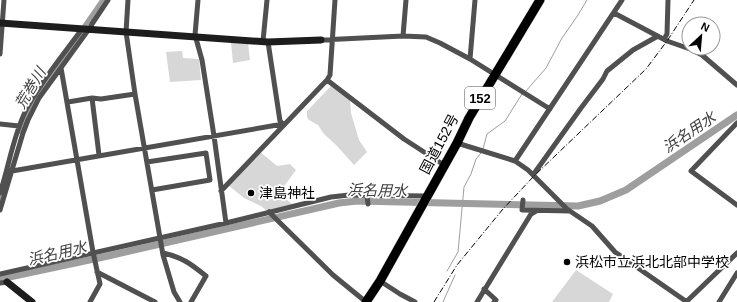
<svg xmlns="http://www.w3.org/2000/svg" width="737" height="302" font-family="Helvetica,'Noto Sans JP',sans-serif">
  <rect width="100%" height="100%" fill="#fff"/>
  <path fill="#d7d7d7" d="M231,43H248L250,60L233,63Z
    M182,51L183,58L199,59L201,80L170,82L166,52Z
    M331,86L350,99L351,113L359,140L367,152L354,165L337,146L324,134L318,125L309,120L307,117V111L309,109Z
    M259,151L277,166L290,164L296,170L279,193L292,204L267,211L261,206L244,198L228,185Z
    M576,270L613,294L609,302H552Z"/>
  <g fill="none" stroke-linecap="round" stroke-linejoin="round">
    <path stroke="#9e9e9e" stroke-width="1" d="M526,91L546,68L562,38L578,15L587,0
      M483,149L487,134L505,121L522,94
      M447,271L458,252L464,187L471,174L476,159L481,153
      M443,302L455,275"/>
    <path stroke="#9e9e9e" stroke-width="7" d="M21,131L26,116L35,100L104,0
      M0,201L5,185
      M0,279L108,256L339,203L357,201L578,206L600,201L626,190L737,115"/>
    <defs>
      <path id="highway" d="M366,302L380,281L457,143L469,118L540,0"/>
    </defs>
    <use href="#highway" stroke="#dbdbdb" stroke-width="10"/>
    <path stroke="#505050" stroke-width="5" d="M128,0L126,32L135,94L163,255L174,292L180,302
      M198,0L195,35L202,60L214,136L226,223
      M614,13L667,41L690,49L702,55L737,85
      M90,29L92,24L108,0
      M403,36L406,0
      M664,39L667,34L668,0
      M321,40L403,36L426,37L440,43L470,59L550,109
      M263,41L267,0
      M0,54L4,0
      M470,59L475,0
      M61,68L93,252L100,284L90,302
      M327,80L404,139L444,165
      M92,98L99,155
      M68,102L92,98L101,99L135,94
      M737,123L691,171L737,205
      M0,124L19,126
      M457,143L515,161L528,170L567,209L592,226L615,252L687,302
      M515,161L622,0
      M147,162L206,153L210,180L152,190
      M7,169L12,171L283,124L280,121L268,42
      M533,175L581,108L603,79L607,71L633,50L658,36
      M221,191L327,80L330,75L335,0
      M0,193C9,166 13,136 26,110C40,82 64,54 82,29
      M367,195L368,204
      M523,200L522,210L570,211
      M0,210L23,133L28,120L39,98L89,29
      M269,212L333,275L366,302
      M163,253C182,257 191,264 206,276L191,302
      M97,272L155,302
      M0,274L226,223L331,197L349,195L427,196
      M380,281L400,294L415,302
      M0,283L7,282
      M484,289L496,300L494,302
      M477,302L531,214L536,211
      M686,302L737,253
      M719,302L737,273"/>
    <path stroke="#1d1d1d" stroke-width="7" d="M0,23L268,42L321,40
      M7,282L32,302"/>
    <use href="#highway" stroke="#000" stroke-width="9"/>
    <path stroke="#000" stroke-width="1" stroke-dasharray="6 2 1 2" stroke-linecap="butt" d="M434,302L457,265L503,209L534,176L646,69L667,41L694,0"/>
  </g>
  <g fill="#000" stroke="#fff" stroke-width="1.5">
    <circle cx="251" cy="193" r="4"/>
    <circle cx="567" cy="262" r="4"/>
  </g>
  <g text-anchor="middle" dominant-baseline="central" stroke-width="3.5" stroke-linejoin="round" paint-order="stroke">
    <rect fill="#fff" stroke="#4c4c4c" stroke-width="1" x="465" y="87" width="30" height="22" rx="3"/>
    <g font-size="13" font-weight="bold" fill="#000">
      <text x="480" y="98">152</text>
    </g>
    <g font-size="14" fill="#000" stroke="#fff">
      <text transform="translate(439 144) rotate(-62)">国道152号</text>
    </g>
    <g font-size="14" fill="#000" stroke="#fff" text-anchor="start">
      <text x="259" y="193">津島神社</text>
      <text x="575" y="262">浜松市立浜北北部中学校</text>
    </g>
    <g font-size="15" font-style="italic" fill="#3f3f3f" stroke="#fff">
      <text transform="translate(30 88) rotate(-59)">荒巻川</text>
      <text transform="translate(689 132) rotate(-34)">浜名用水</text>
      <text transform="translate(377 190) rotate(1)">浜名用水</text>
      <text transform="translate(57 253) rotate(-13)">浜名用水</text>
    </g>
  </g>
  <g transform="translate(701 36) rotate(26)"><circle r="19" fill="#ffffff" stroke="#999999"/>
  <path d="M0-3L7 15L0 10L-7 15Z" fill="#000000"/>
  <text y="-6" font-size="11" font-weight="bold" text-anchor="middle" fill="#000000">N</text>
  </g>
</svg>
